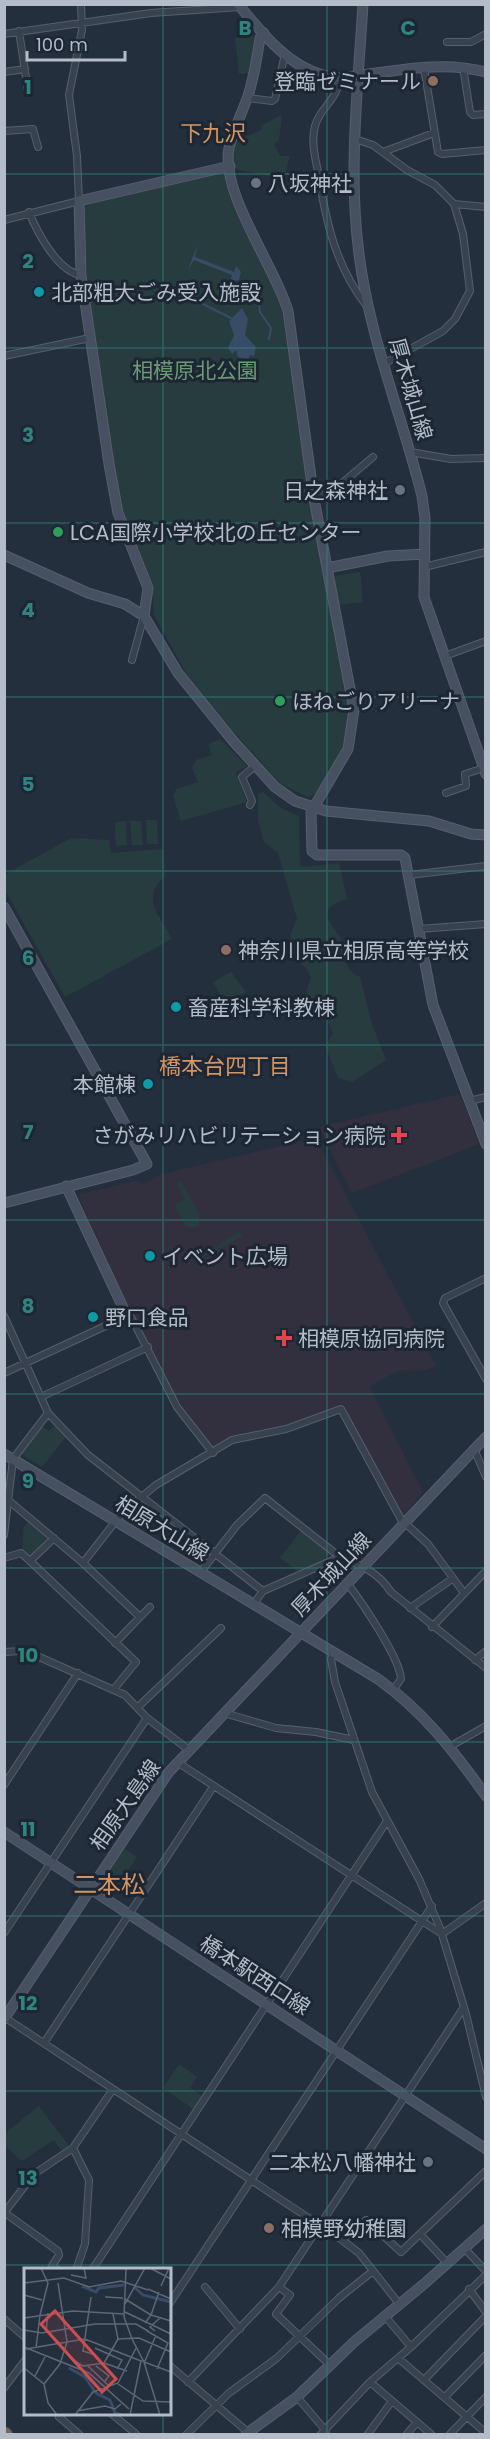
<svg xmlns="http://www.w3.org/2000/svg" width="490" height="2439" font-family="Poppins,'Noto Sans JP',sans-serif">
  <rect width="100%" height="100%" fill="#242f3e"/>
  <path fill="#32303f" d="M460,1094L479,1144L352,1193L318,1127Z
    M316,1138L436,1366L421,1371L400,1370L369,1386L423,1492L403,1516L400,1515L343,1404L286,1425L231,1436L212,1446L180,1406L132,1309L128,1306L79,1198L80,1194L137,1181L144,1184L161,1174Z"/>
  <path fill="#263c3f" d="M250,29L254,33L250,73L239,74L235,38Z
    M282,115L279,140L274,144L280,156H290L284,179L235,169L232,153L235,142L261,130L262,125Z
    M220,174L227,178L233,204L269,277L282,311L310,504L348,707C349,717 349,725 346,735C343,749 322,795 308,797L281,784L222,719L186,673L154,615L152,585L118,501L88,288L83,211L88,204Z
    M360,572L363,602L338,605L333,576Z
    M220,739L247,766L236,772L247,802L181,821L173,796L176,789L198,782L192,768L196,760L212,755L208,744Z
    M263,792L281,808L299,816L300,865L302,867L339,863L347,899C309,910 336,926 346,947C344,960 347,972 360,977L372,1024L386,1060L352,1082L338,1078L325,1045L333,1034L324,1012L315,1011L306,992L311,977L307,969L292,954L290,935L297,919L278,853L264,842L258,820V794Z
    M146,820H157L158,844H147Z
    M126,821L127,845L116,846L115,822Z
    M130,821H141L143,845H132Z
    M71,838L109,840L111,853L163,849L165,876C140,899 159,914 172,939L65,997L5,890L4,875Z
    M231,972L246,992L225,1003L213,982Z
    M181,1181L199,1213V1225L195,1228L186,1226L174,1205L185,1199L177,1184Z
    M240,1231L243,1236L203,1257L202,1252L209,1251Z
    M55,1425L66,1437L42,1467L21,1454L42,1426L49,1431Z
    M29,1521L48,1537L31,1556L22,1549L24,1527Z
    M303,1528L334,1552L325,1557L328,1562L302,1574L280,1558Z
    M123,1848L137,1857L111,1896L98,1886Z
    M179,2064L197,2077L190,2088L205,2098L196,2111L163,2088Z
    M39,2106L69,2146L62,2152L54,2140L22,2161L5,2146V2133Z"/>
  <path fill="#394c67" d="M197,246L195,257L234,272L236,266L241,272L239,280L230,282L232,275L194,260L188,270Z
    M242,308L248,319L245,335L256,347L254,356L250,355L248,360L238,357L236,350L232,354L228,348L234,335L229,321Z"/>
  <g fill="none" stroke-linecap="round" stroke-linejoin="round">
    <path stroke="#394c67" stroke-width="2" d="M201,303L231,318
      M259,303L260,312L271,328L269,339"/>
    <defs>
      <path id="street" d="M19,31L28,91
        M4,34L151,13L240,7
        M447,42H471L486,34
        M463,67L470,112L473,115L486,114
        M424,68L438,152L442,154L486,150
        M4,72L25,69
        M339,78C339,99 320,107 315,126C311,141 315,157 318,172C326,221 335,265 366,305
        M248,98L272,101L275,99L285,54
        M4,131L33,129L38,147
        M355,139L373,145L407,170L435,185L454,204L463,234L470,291L455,319L443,331L385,363
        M383,152L434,133
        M454,204L486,207
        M29,212C37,232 58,272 81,275
        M4,220L79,201L77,156L69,95L82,30L81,4
        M4,356L90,338
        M410,452L451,459L486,458
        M314,499L335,489L373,457
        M424,567L486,552
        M445,656L486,641
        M132,660L144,616
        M446,793L466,786L465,774L484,768
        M250,805L252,801L242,777L255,766
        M409,875L486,866
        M419,929L486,924
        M469,1101L486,1097
        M486,1278L445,1298L443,1303L486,1379
        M4,1316L48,1413L13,1459L4,1535
        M4,1373L127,1316L131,1317L177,1407L213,1453
        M41,1397L148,1347
        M48,1413L88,1455L263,1591
        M474,1449L486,1477
        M8,1500L83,1563L140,1617L115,1643
        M404,1522L428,1544L464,1593
        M54,1538L30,1561L136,1662L114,1689
        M4,1558L21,1553L30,1561
        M83,1563L122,1513L156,1485L232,1440L286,1429L341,1409L403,1523
        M200,1573L237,1525L265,1498L340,1557
        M347,1583C361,1601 400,1658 401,1679L393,1690
        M253,1605L263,1591L340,1557C361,1565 378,1572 391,1592L486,1668
        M410,1608L452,1579
        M140,1617L150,1607
        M432,1627L486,1571
        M4,1652L21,1651L37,1656L125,1695L147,1718L189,1750
        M333,1652L331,1659L335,1682L372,1792L419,1879L440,1928L466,2014L486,2097
        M475,1660L486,1651
        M138,1707L221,1628
        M224,1713L276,1728L316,1732L354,1740
        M451,1746L486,1726
        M177,1762L442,1934L486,1903
        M4,1785L78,1673
        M4,1933L147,1718
        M4,2017L342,2240L359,2253L400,2305
        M44,2043L213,1787
        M73,2148L89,2180L85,2244L76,2270
        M4,2213L34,2174L73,2148L113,2089
        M5,2213L58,2251L59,2255L52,2266L58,2270
        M420,2234L448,2264
        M342,2240L366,2220L401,2252L486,2171
        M464,2248L486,2271
        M92,2270L387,1821
        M205,2287L240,2329
        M279,2287L290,2295L276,2314L330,2365
        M469,2289L486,2312
        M170,2303L432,1906
        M385,2316L411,2347
        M4,2319L26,2338
        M398,2358L486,2433
        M170,2366L249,2433
        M424,2380L486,2316
        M188,2382L279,2287L464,2007
        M370,2382L431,2434
        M4,2388L26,2359
        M297,2397L326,2431
        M445,2397L486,2355
        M62,2414L59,2417L79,2434
        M112,2414L136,2434
        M187,2434L229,2393L277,2358L339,2298L373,2271
        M321,2434L370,2382L411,2347L486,2275
        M368,2434L392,2401
        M407,2434L417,2422
        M450,2434L486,2397"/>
      <path id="secondary" d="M238,4C264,36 295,75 339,78C387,73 438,59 486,72
        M363,4C358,87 348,172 359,254C369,336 402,416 422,496L425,518L424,597L486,774
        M264,33L260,38C257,58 254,77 248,96C242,113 233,131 229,148C220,193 275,266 288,311L314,499L354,710L348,749L311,812L312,851L317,855H401L405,858L433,1005L486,1144
        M4,555L88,593L125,604L144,616L178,673L234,742L275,787L295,801L326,811L429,821L471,834L486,835
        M327,568L388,556L425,554
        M144,616L148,588L118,513L109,464L81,275L79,201L230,166
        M4,907L147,1164L133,1170L4,1203
        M66,1186L127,1316
        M4,1454L378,1679C423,1711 454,1751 486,1796
        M4,1832L486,2149
        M4,2019L168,1773L486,1437
        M246,2434L297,2397L354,2342L424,2284L486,2229"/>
      <path id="highway" d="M4,2433L6,2434"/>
    </defs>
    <use href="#street" stroke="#565f6c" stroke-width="8"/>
    <use href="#secondary" stroke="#565f6c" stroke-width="11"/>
    <use href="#highway" stroke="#434c59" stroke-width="14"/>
    <use href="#street" stroke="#38414e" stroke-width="6"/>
    <use href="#secondary" stroke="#465061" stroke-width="9"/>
    <use href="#highway" stroke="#746855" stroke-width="12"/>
  </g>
  <path fill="none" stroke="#308480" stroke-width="1.5" stroke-opacity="0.55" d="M163,4V2270M327,4V2434M4,174H486M4,348H486M4,523H486M4,697H486M4,871H486M4,1045H486M4,1220H486M4,1394H486M4,1568H486M4,1742H486M4,1916H486M4,2091H486M4,2265H486M163,2414V2434"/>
  <g fill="#8d6e63" stroke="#1d2633" stroke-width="2">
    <circle cx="433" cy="81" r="6"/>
    <circle cx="226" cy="950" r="6"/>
    <circle cx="269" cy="2228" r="6"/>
  </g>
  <g fill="#6b7280" stroke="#1d2633" stroke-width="2">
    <circle cx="256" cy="183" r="6"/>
    <circle cx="400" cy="490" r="6"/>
    <circle cx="428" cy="2162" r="6"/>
  </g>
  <g fill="#0f9aa8" stroke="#1d2633" stroke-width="2">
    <circle cx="39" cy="292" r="6"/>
    <circle cx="176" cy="1007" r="6"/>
    <circle cx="148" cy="1084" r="6"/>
    <circle cx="150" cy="1256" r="6"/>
    <circle cx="93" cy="1317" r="6"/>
  </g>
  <g fill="#2e9e5b" stroke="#1d2633" stroke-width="2">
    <circle cx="58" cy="532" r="6"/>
    <circle cx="280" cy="701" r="6"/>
  </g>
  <g fill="#e0444e" stroke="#1d2633" stroke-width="2">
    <path d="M396 1126h6v6h6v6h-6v6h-6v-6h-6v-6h6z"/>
    <path d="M281 1329h6v6h6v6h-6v6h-6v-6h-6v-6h6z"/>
  </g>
  <g text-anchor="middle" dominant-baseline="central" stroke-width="6" stroke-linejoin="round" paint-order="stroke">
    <g font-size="21" fill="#b4bcc9" stroke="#1d2633" text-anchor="start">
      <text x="421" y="81" text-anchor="end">登臨ゼミナール</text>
      <text x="268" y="183">八坂神社</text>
      <text x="51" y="292">北部粗大ごみ受入施設</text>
      <text x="388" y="490" text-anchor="end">日之森神社</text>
      <text x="70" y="532">LCA国際小学校北の丘センター</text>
      <text x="292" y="701">ほねごりアリーナ</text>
      <text x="238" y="950">神奈川県立相原高等学校</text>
      <text x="188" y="1007">畜産科学科教棟</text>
      <text x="136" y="1084" text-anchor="end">本館棟</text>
      <text x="386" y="1135" text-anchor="end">さがみリハビリテーション病院</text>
      <text x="162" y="1256">イベント広場</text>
      <text x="105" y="1317">野口食品</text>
      <text x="298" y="1338">相模原協同病院</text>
      <text x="416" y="2162" text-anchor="end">二本松八幡神社</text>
      <text x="281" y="2228">相模野幼稚園</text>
    </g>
    <g font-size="21" fill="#6b9a76" stroke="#1d2633">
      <text x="195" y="370">相模原北公園</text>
    </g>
    <g font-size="21" fill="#b4bcc9" stroke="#1d2633">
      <text transform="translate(411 389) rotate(74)">厚木城山線</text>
      <text transform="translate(162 1528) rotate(31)">相原大山線</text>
      <text transform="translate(331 1574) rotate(-47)">厚木城山線</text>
      <text transform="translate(125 1805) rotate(-55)">相原大島線</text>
      <text transform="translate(255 1975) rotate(33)">橋本駅西口線</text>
    </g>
    <g font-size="22" fill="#d59563" stroke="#1d2633">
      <text x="213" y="133">下九沢</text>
      <text x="225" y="1066">橋本台四丁目</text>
    </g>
    <g font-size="24" fill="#d59563" stroke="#1d2633">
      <text x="109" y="1884">二本松</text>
    </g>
  </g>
  <g transform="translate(24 2268)">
    <rect width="147" height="147" fill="#242f3e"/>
    <path fill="none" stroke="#394c67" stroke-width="3" d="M58,18L72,24L75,20L100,17M110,19L119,27L147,34M45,100L61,109L72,125L86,132L91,145L97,147"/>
    <path fill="none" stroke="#5e6776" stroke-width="1.5" d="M102,0L100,49L108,71L120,94L147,104M126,0L147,11M47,7L62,10L60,0M0,15L40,10L65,19L97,13L124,22M34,15L43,74L61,71L117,93M137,18L145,0M124,21L147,31M135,24L127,47L147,53M0,27L18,32M67,29L59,83L71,87M81,29L99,30M101,31L127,47L121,55M101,36L121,0M101,44L147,66M16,47L24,15L17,0M0,50L49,43L100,46M0,62L18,65L71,56H112L124,63M123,63L144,75L133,101M131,63L126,59L136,50M22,64L24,45M94,71L115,70L147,84M0,79L65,105L105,141M12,80L16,47M71,80L98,92L93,101M2,81L43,74L36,96M46,90L59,98L80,95L94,71L89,46M121,93L132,67M120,94L136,147M80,95L103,103M63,97L84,117M72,98L85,108L81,113M0,100L20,116L24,135L33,147M11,108L21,89M20,116L36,96M94,116L119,133L147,134M53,143L81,138L91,141L97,136M51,147L69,124L94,115L112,80M106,147L117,93H121"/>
    <path fill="#ce4d50" fill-opacity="0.15" stroke="#ce4d50" stroke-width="3" d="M31,43L92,111L78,124L17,56Z"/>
    <rect width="147" height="147" fill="none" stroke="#b4bcc9" stroke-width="3"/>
  </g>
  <g font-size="20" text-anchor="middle" font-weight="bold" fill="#308480" stroke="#1d2633" stroke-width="6" stroke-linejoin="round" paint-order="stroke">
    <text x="245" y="35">B</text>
    <text x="408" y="35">C</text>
    <text x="28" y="94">1</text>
    <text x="28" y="268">2</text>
    <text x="28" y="442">3</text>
    <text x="28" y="617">4</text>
    <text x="28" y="791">5</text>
    <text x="28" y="965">6</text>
    <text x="28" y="1139">7</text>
    <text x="28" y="1313">8</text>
    <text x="28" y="1488">9</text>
    <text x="28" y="1662">10</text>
    <text x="28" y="1836">11</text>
    <text x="28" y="2010">12</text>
    <text x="28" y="2185">13</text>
  </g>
  <rect width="490" height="2439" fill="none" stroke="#b4bcc9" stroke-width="12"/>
  <path d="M27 51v9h98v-9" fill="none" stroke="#b4bcc9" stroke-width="3"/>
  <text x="36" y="51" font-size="18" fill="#b4bcc9" stroke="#1d2633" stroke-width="4.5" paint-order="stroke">100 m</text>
</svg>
